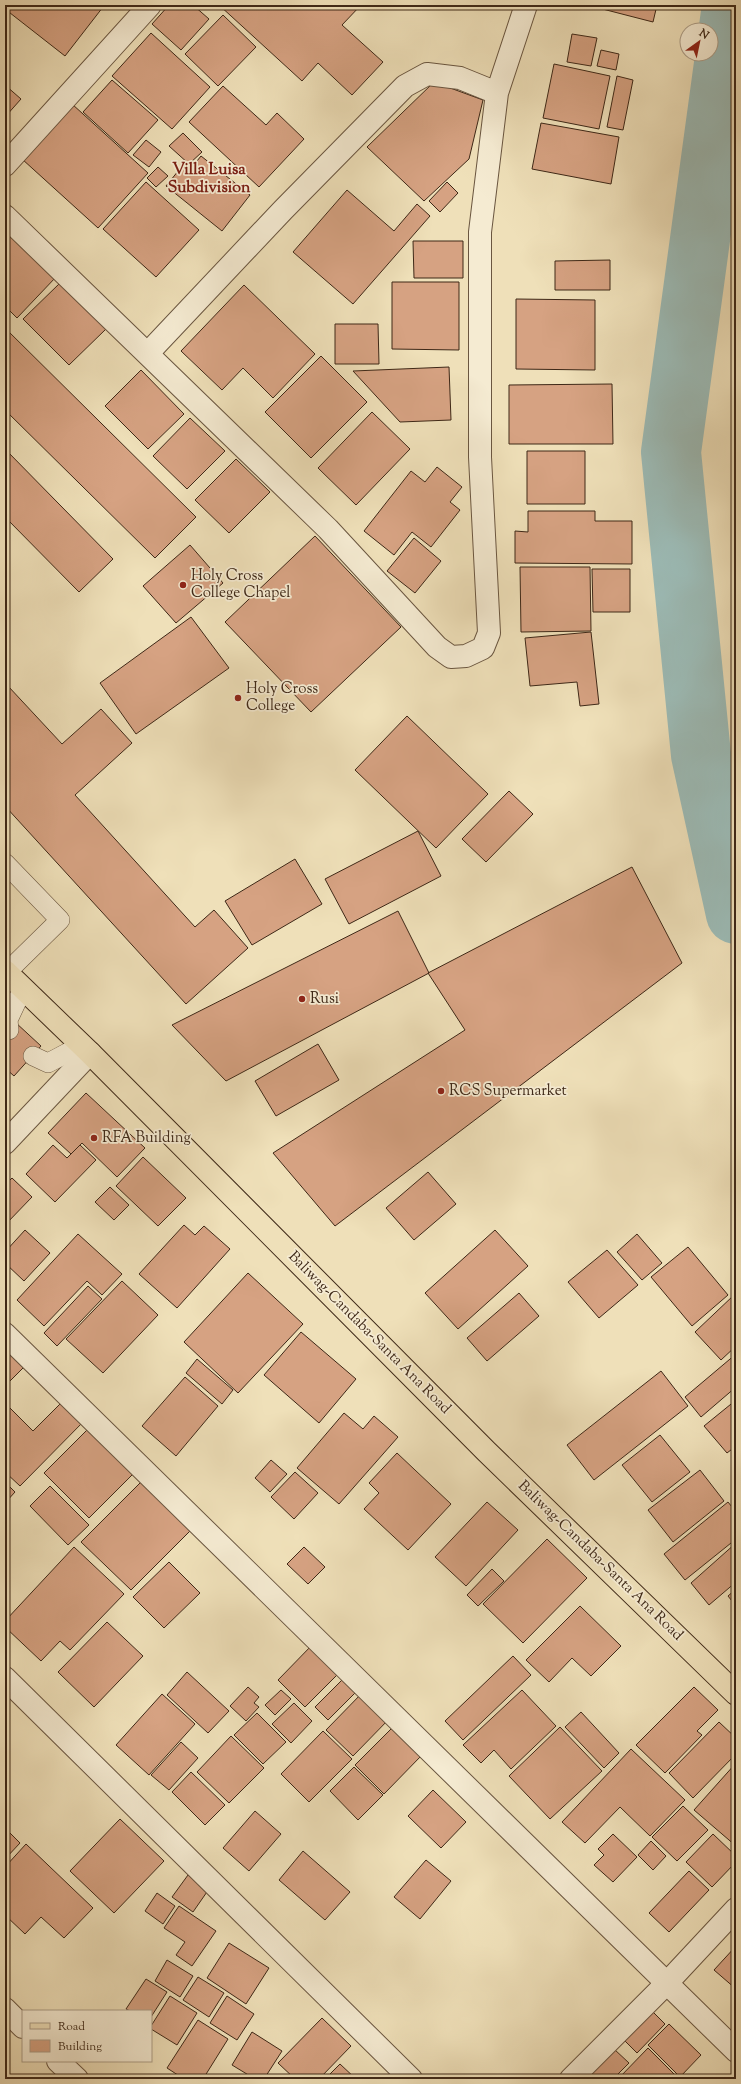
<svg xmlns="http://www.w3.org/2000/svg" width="741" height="2084" font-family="'Sorts Mill Goudy',serif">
  <rect width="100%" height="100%" fill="#efe0b9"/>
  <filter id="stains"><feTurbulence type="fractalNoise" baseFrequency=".005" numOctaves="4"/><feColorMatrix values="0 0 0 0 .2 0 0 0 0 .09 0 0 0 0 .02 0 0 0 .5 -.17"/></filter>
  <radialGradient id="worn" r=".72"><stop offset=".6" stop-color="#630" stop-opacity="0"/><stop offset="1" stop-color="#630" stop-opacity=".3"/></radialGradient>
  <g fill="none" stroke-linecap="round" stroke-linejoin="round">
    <path stroke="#9cbbb6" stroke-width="60" d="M732,5L671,452L701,755L736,914"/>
  </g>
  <path fill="#d6a282" stroke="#3e2817" d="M5,5H100L103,7L65,56L5,9Z
    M169,5H193L209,19L181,50L152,24Z
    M219,5H361L342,25L383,62L352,95L318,63L302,81Z
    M587,5H657L653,22Z
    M223,15L256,47L218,86L185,54Z
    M151,33L210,87L172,129L112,76Z
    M572,34L597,38L591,66L567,62Z
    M601,50L619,54L616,70L597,66Z
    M554,64L610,76L599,129L543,118Z
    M617,76L633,80L623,130L607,127Z
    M112,80L158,120L128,153L83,112Z
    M434,82L483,100L469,159L424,201L367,147Z
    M5,85L21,99L5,117Z
    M223,86L266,125L277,113L304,139L259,187L189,122Z
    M72,104L148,173L98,228L22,159Z
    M541,123L619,137L611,184L532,169Z
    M183,133L202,152L189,164L169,146Z
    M146,140L161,152L149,167L133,155Z
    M201,156L250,195L222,231L166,186L183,165L189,171Z
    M158,167L168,176L156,187L147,178Z
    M146,182L199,230L156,277L103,229Z
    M447,182L458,193L440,212L429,201Z
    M347,190L394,231L417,204L430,216L353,304L293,252Z
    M5,230L56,277L17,318L5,306Z
    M413,241H463V278H414Z
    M610,260V290H555V261Z
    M392,282H459V350L392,349Z
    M60,283L106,329L69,365L23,319Z
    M244,285L315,354L273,398L243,368L222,390L181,351Z
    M516,299L595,300V370L516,369Z
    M335,324H378L379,364H335Z
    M5,328L196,517L155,558L5,410Z
    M321,356L367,402L311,458L265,412Z
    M449,367L451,420L400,422L353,371Z
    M141,370L184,414L148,449L105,406Z
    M612,384L613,444H509V385Z
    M372,412L410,449L356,505L318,468Z
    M190,418L225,451L187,489L153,456Z
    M5,449L113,559L79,592L5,517Z
    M527,451H585V504H527Z
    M236,459L270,492L229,533L195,500Z
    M437,467L462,487L450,502L460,510L431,547L412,532L394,555L364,531L411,471L425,482Z
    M528,511H595V521H632V564L515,563V531L528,532Z
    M315,536L401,627L311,712L225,622Z
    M414,538L441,561L415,593L387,571Z
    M190,545L223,583L176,623L143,586Z
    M520,567H590L591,631L521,632Z
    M592,569H630V612H593Z
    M191,617L229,668L136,734L100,683Z
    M591,632L599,704L580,706L577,682L530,686L525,638Z
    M8,686L62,744L101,709L132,743L75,795L195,927L214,910L248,948L186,1004L5,806V689Z
    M407,716L488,794L436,848L355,770Z
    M509,791L533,814L486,862L462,839Z
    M418,831L441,876L349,924L325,879Z
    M295,859L322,904L252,945L225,901Z
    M632,867L682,963L335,1226L273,1153L465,1030L428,973Z
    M398,911L429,973L226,1081L172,1025Z
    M15,1022L41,1046L14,1076L5,1068V1034Z
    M318,1044L339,1080L276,1116L255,1081Z
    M86,1093L145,1148L117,1177L82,1143L71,1154L48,1133Z
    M53,1145L67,1158L80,1145L96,1160L55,1202L26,1174Z
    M143,1157L186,1198L158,1226L116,1186Z
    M428,1172L456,1204L414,1240L386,1208Z
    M12,1178L32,1197L5,1225V1185Z
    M110,1187L129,1205L114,1220L95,1202Z
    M184,1225L195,1235L204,1226L230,1249L177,1308L139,1274Z
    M25,1230L50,1253L24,1281L5,1263V1252Z
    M495,1230L528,1266L458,1329L425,1293Z
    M78,1234L122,1274L102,1295L87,1281L44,1326L17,1300Z
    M637,1234L662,1263L642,1280L617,1252Z
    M688,1247L728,1295L692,1326L651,1277Z
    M607,1250L638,1285L599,1318L568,1282Z
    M248,1273L303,1324L238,1393L184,1342Z
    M122,1281L158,1315L103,1373L66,1339Z
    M88,1286L102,1299L57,1346L44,1333Z
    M519,1293L539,1316L487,1361L467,1338Z
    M734,1295L736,1297V1346L721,1360L695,1332Z
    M301,1332L356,1379L319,1423L264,1375Z
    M5,1342L27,1364L9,1382L5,1378Z
    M736,1354V1387L701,1417L685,1397Z
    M197,1359L233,1390L222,1404L186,1373Z
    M661,1371L688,1406L594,1480L567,1445Z
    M185,1377L218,1406L176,1456L142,1426Z
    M64,1400L85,1420L20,1486L5,1472V1407L7,1405L33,1431Z
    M736,1400V1446L727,1453L704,1426Z
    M344,1413L363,1429L374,1416L398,1437L339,1504L297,1468Z
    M89,1428L134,1473L89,1518L44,1473Z
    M660,1435L690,1472L652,1502L622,1465Z
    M397,1453L451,1504L408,1550L364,1509L379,1493L369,1483Z
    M271,1460L287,1474L270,1492L255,1478Z
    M700,1470L724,1501L673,1542L648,1510Z
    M295,1472L318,1493L294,1519L271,1497Z
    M147,1476L196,1525L131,1590L81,1542Z
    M5,1482L15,1492L5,1503Z
    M50,1486L89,1525L68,1545L30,1506Z
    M487,1502L518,1530L466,1586L435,1557Z
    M728,1502L736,1512V1539L685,1580L664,1554Z
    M547,1539L587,1578L523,1643L483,1604Z
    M736,1543V1582L709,1605L691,1583Z
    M74,1547L124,1594L70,1650L60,1641L41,1661L5,1627V1621Z
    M304,1547L325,1567L308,1584L287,1564Z
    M169,1562L200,1593L164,1628L133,1597Z
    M492,1569L504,1581L478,1606L467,1595Z
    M736,1589V1606L728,1596Z
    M580,1606L621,1646L591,1676L572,1658L549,1682L526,1660Z
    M107,1622L143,1656L94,1707L58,1672Z
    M314,1643L342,1670L305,1707L278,1680Z
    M513,1656L531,1675L463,1740L445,1721Z
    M187,1672L229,1711L208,1733L167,1695Z
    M344,1678L357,1691L328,1720L315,1707Z
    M248,1687L259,1697L254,1703L259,1707L246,1721L230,1706Z
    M694,1687L718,1710L697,1731L702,1735L665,1773L636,1745Z
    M281,1690L291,1699L275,1715L265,1705Z
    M522,1690L556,1726L511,1769L494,1750L481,1763L463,1745Z
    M364,1691L391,1717L353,1756L326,1730Z
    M162,1694L195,1724L149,1775L116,1745Z
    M294,1703L312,1721L291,1743L272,1724Z
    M581,1712L619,1753L604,1768L565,1727Z
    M257,1713L286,1742L263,1764L234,1735Z
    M719,1722L736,1738V1754L693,1798L669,1773Z
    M394,1726L422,1755L384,1794L355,1765Z
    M560,1727L602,1771L550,1819L509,1776Z
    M323,1731L352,1759L309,1802L281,1774Z
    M231,1736L264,1768L229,1803L197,1772Z
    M181,1742L198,1758L169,1790L151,1775Z
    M631,1749L685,1800L650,1836L620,1807L585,1843L562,1822Z
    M736,1763V1846L694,1810Z
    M354,1767L383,1795L358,1820L330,1791Z
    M191,1772L225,1805L205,1825L172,1792Z
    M433,1790L466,1822L441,1848L408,1816Z
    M683,1806L708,1830L677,1861L652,1837Z
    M255,1811L281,1834L249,1871L223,1848Z
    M120,1819L164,1861L114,1913L70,1871Z
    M5,1828L20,1843L5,1859Z
    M613,1834L637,1857L613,1882L594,1865L604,1855L598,1849Z
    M713,1834L736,1856V1862L712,1887L686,1862Z
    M651,1841L666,1856L653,1870L638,1855Z
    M26,1844L93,1908L64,1938L41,1917L25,1934L5,1915V1903L9,1899L5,1895V1867Z
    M303,1851L350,1892L325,1920L279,1880Z
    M426,1860L451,1881L420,1919L394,1897Z
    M689,1871L709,1890L669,1932L649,1913Z
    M188,1875L209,1889L193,1912L172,1897Z
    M157,1893L175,1906L163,1924L145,1911Z
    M179,1906L216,1931L192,1966L176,1955L185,1942L164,1928Z
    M229,1943L269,1968L246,2004L207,1978Z
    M736,1946V1989L714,1970Z
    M167,1960L193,1976L180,1997L155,1981Z
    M198,1977L224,1993L209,2017L183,2000Z
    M146,1979L167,1992L151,2017V2011H130L126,2009Z
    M170,1996L197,2013L177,2045L151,2029V2026Z
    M227,1996L254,2014L237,2040L210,2023Z
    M647,2006L665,2024L637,2053L619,2035Z
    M322,2018L351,2046L319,2079H295L278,2063Z
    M198,2020L228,2039L203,2079H184L167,2068Z
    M669,2024L701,2055L680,2077L648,2045Z
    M252,2032L282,2051L264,2079H255L232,2065Z
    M648,2048L679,2079H618Z
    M614,2049L629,2063L613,2079H596L590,2073Z
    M340,2064L356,2079H331L328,2076Z"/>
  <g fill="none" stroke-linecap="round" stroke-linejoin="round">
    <defs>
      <path id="lane" d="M5,863L60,920L7,972
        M9,1030L8,1020L23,988
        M33,1056L48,1063L82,1045"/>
      <path id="street" d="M5,165L150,5
        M5,216L328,529L437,647L451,657L466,656L483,648L489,633L480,457V232L497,93L526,5
        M148,353L283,210L405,86L427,74L460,78L497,93
        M5,1143L90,1053
        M5,1334L736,2051
        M5,1678L411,2079
        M5,2009L23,2027
        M58,2061L77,2079
        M571,2079L666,1984L736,1909"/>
      <path id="primary" d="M5,971L90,1053L487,1452L736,1694"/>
    </defs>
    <use href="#lane" stroke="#6a5640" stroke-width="20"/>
    <use href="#street" stroke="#6a5640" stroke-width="24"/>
    <use href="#primary" stroke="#3e2817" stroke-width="24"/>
    <use href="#lane" stroke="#f5ebd2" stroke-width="19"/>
    <use href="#street" stroke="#f5ebd2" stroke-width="22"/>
    <use href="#primary" stroke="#efe0b9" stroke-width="22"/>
  </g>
  <g fill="#8f2418" stroke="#f5ebd2" stroke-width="1.5">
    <circle cx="183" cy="585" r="4"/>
    <circle cx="238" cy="698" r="4"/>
    <circle cx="302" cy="999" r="4"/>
    <circle cx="441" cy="1091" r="4"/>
    <circle cx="94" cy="1138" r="4"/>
  </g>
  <g text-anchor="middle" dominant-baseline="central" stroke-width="3.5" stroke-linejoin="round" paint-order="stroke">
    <g font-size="15" fill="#3e2817" stroke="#f5ebd2" text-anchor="start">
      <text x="191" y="576">Holy Cross<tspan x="191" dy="17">College Chapel</tspan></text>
      <text x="246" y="689">Holy Cross<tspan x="246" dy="17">College</tspan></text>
      <text x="310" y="999">Rusi</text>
      <text x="449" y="1091">RCS Supermarket</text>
      <text x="102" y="1138">RFA Building</text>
    </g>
    <g font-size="15" fill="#3e2817" stroke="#f5ebd2">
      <text transform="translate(369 1333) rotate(45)">Baliwag-Candaba-Santa Ana Road</text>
      <text transform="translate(600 1561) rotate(44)">Baliwag-Candaba-Santa Ana Road</text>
    </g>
    <g font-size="16" font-weight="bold" fill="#7a1f14" stroke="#f5ebd2">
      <text x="209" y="170">Villa Luisa<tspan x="209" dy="18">Subdivision</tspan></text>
    </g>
  </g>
  <rect width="741" height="2084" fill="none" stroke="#efe0b9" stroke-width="20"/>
  <rect x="6" y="6" width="729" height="2072" fill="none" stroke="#3e2817" stroke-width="2"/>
  <rect x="10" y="10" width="721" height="2064" fill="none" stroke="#3e2817"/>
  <rect x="22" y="2010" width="130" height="52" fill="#f5ebd2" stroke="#ac9d87"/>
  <rect x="30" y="2023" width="20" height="6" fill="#efe0b9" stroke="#ac9d87"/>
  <text x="58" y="2030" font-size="12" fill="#3e2817">Road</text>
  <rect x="30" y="2040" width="20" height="12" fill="#d6a282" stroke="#ac9d87"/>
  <text x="58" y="2050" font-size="12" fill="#3e2817">Building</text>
  <g transform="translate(699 42) rotate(33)"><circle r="19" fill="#f5ebd2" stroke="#ac9d87"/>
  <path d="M0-3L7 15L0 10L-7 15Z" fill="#8f2418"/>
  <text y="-6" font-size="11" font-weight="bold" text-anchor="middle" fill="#3e2817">N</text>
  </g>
  <rect width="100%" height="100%" filter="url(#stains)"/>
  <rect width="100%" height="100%" fill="url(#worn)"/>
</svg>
